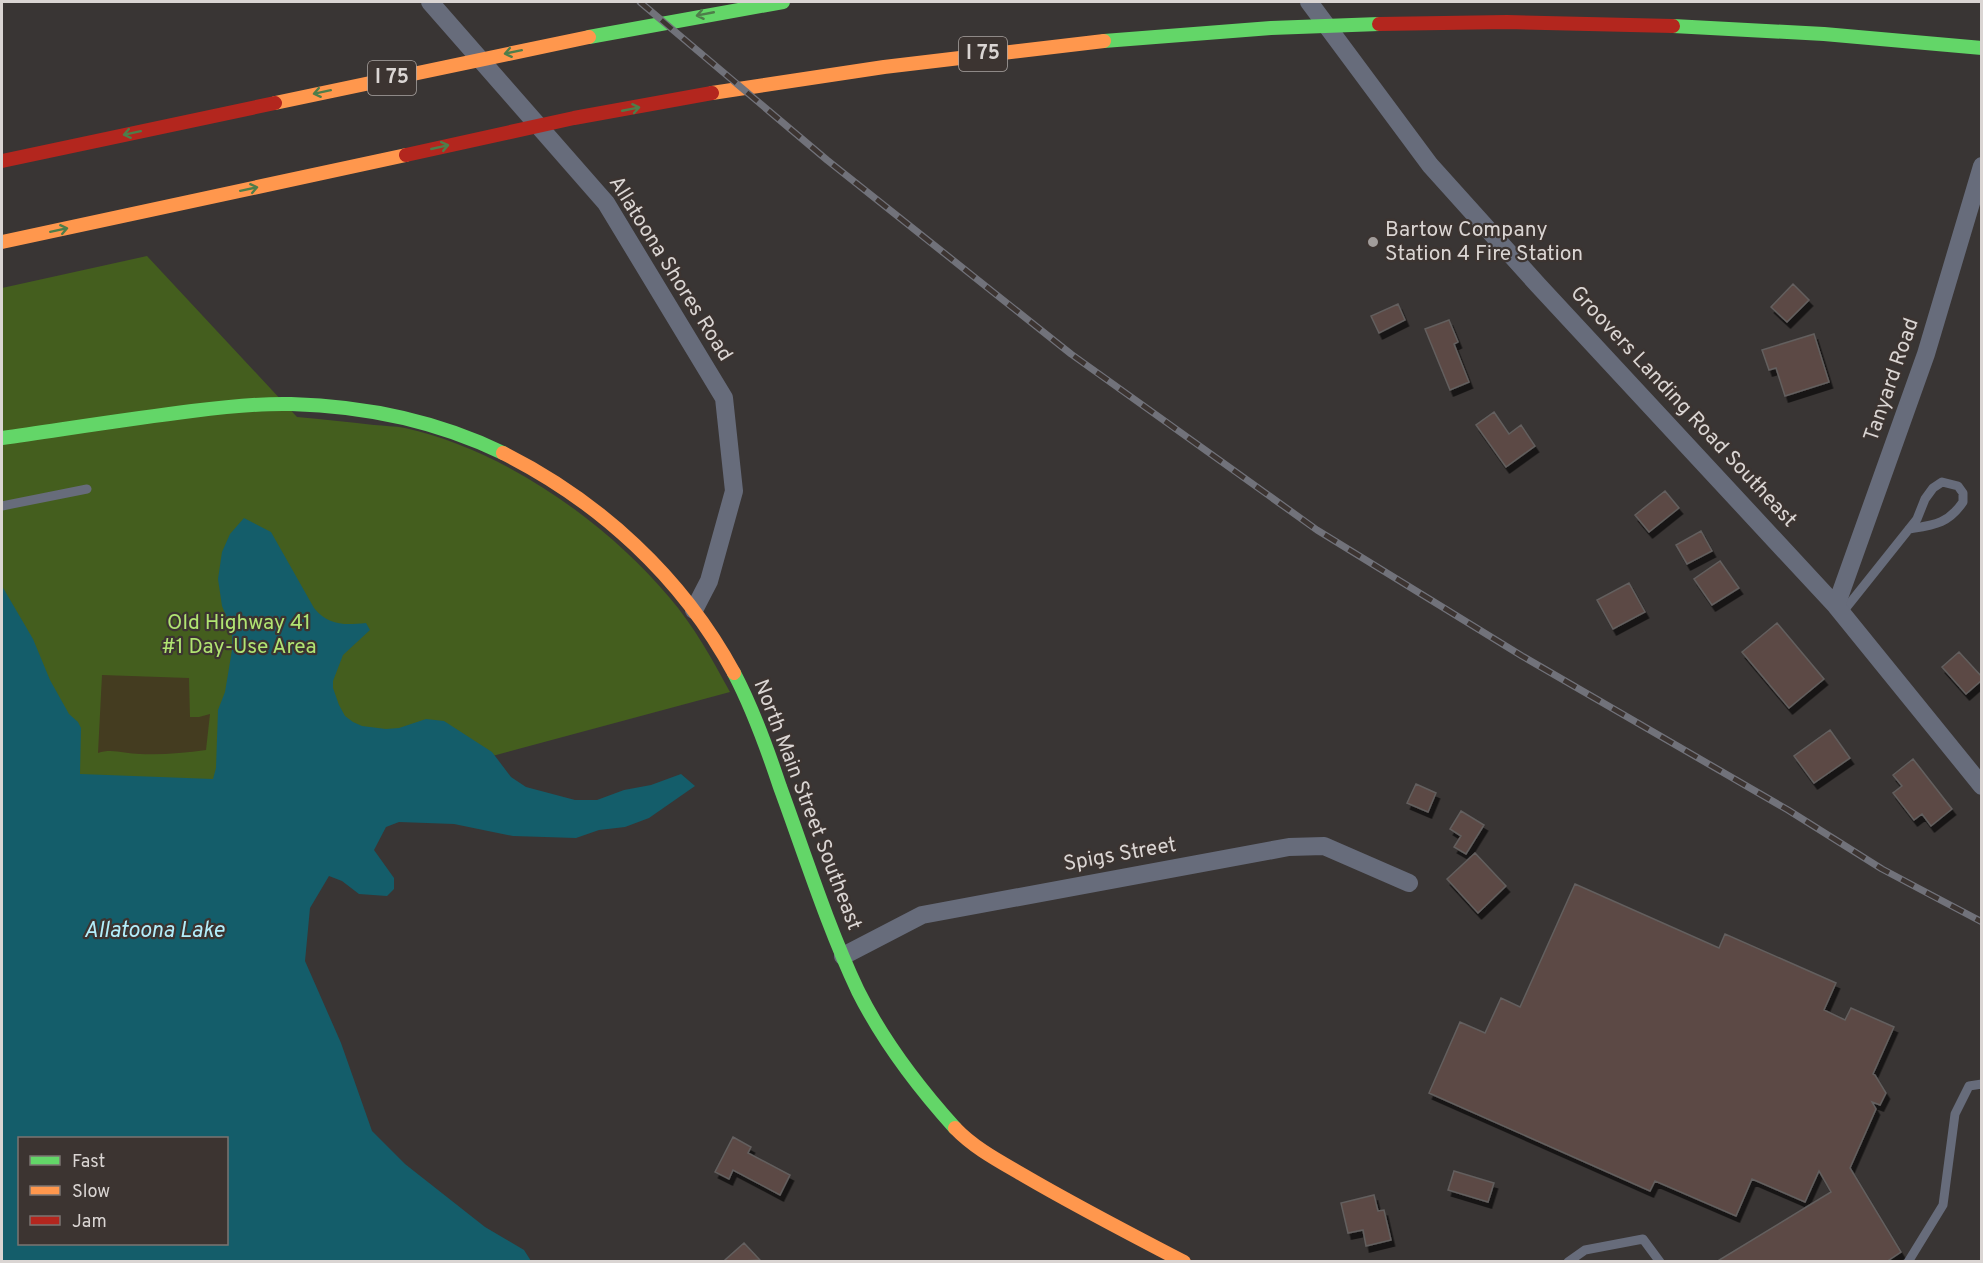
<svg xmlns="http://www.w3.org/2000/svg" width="1983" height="1263" font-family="Overpass,sans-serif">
  <defs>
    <filter id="shadow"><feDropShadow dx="3.5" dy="6" stdDeviation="0" flood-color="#0009"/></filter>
  </defs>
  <rect width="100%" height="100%" fill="#393534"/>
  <path fill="#445e1e" d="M147,256L297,417C322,419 348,422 374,425C384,426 395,426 405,428C504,450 605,521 669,597C694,626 712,659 730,692L411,778L2,853V288Z"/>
  <path fill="#443c20" d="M102,675L189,678L190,717H199L210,714L206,750C185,753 161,755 140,754C125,754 112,748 98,753Z"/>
  <path fill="#145d6a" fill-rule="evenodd" d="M244,518L271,532L314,608C329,626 344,625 366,623L370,630L343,655L333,681V688L339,705L345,716L353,722L362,726L386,729L399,728L426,719L444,721L492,752L511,777L526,787L575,800H597L624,790L651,785L681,774L695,786L649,818L625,827L599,830L576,838L513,836L454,824L399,822L386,827L374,850L394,878V889L387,896L359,894L342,881L329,876L310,908L305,961L341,1043L372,1131L405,1164L485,1227L524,1250L531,1261H2V586L33,639L50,680L69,714L78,722L81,728L80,774L213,779L216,768L218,710L225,692L232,650V636L230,625L222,606L218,579L222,552L230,534ZM20,1138H226V1244H20Z"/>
  <path fill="#5b4a45" stroke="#635f5e" stroke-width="1.5" filter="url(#shadow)" d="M1793,284L1809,300L1787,322L1771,307Z
    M1398,304L1405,320L1379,333L1371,316Z
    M1449,320L1458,342L1454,344L1469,382L1450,390L1425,329Z
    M1814,334L1829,382L1785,396L1776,368L1769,370L1762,350Z
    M1494,412L1509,434L1521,425L1535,446L1506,467L1476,425Z
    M1665,491L1679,508L1649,532L1635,515Z
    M1701,531L1712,551L1687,564L1676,545Z
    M1720,561L1739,588L1712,605L1694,579Z
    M1629,583L1645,612L1613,629L1597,600Z
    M1777,623L1824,679L1789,708L1742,652Z
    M1959,652L1982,677V680L1966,694L1942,667Z
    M1830,730L1850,758L1814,783L1794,756Z
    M1913,759L1952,809L1931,826L1922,814L1914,820L1893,793L1902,786L1893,775Z
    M1416,784L1436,793L1428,812L1407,803Z
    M1461,811L1484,825L1466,854L1454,847L1461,836L1450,829Z
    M1475,853L1506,886L1478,913L1447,879Z
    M1575,884L1719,948L1725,934L1836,983L1824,1010L1845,1020L1851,1008L1894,1027L1873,1074L1875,1075L1886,1093L1880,1105L1872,1102L1876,1109L1850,1168L1901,1252L1886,1262H1716L1831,1192L1819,1171L1805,1202L1752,1179L1736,1216L1655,1181L1650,1191L1429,1093L1460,1022L1485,1033L1501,998L1520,1007Z
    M733,1137L751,1147L748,1153L790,1175L780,1195L733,1170L729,1179L715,1172Z
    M1454,1171L1494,1183L1488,1202L1448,1190Z
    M1374,1195L1378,1211L1384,1210L1391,1240L1366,1246L1363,1230L1348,1233L1341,1203Z
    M744,1243L760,1260L726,1262L725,1260Z"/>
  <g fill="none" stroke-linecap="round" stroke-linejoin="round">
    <path stroke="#676c7b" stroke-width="9" d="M2,506L87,489
      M1842,613L1917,519L1925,499L1933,488L1942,482L1958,486L1963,493V502C1948,524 1934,525 1909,529
      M1568,1262L1585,1250L1643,1239L1660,1262
      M1908,1262L1943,1205L1955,1114L1969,1086L1982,1084"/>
    <path stroke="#676c7b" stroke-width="18" d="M430,2L606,203L724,398L734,491L709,581L694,610
      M1309,2L1430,165L1538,285L1836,606L1982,786
      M1836,606L1926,354L1982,166
      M843,956L922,915L1289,847L1324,846L1409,883"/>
    <path stroke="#63d668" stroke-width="14" d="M1673,26L1824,34L1982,48
      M589,37L783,2
      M1104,41L1271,28L1379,24
      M2,438C65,429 128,419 192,411C224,407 258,403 291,404C364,406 437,421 503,453
      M734,673C753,709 767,748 780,787C805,855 827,925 858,991C883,1041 918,1087 955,1128"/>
    <path stroke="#ff974d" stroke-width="14" d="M712,93L884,67L1104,41
      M275,103L589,37
      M2,242L406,155
      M503,453C599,501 682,577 734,673
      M955,1128C974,1148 999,1161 1023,1175C1076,1206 1130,1234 1184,1262"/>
    <path stroke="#b3261e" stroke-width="14" d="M1379,24L1507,22L1673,26
      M406,155L574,118L712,93
      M2,161L275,103"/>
    <defs>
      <path id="rail" d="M640,2L827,160L1071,354L1317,530L1522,656L1788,810L1882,869L1982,922"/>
    </defs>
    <use href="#rail" stroke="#71727a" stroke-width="7"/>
    <use href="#rail" stroke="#3c3431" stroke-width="4.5" stroke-dasharray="14" stroke-linecap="butt"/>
  </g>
  <defs><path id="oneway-shaft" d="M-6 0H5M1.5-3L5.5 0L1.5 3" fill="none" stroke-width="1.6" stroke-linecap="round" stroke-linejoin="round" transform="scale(1.5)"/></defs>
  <g stroke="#4e7d4a">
    <use href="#oneway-shaft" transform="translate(705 14) rotate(169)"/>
    <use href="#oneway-shaft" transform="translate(513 52) rotate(168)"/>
    <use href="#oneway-shaft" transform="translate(322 92) rotate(168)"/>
    <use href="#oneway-shaft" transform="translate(631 109) rotate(-11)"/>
    <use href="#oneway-shaft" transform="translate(132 133) rotate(168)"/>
    <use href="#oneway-shaft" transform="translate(440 147) rotate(-13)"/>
    <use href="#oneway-shaft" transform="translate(249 189) rotate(-12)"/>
    <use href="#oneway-shaft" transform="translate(59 230) rotate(-12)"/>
  </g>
  <circle fill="#a29d9b" stroke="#3c3431" stroke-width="2" cx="1373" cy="242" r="6"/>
  <g text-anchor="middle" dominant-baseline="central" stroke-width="4.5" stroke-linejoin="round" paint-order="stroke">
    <g fill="#3c3431" stroke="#aba5a2" stroke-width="1.5">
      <rect x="959" y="37" width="48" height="34" rx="4.5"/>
      <rect x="368" y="61" width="48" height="34" rx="4.5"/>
    </g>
    <g font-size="20" font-weight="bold" fill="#dad5d3">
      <text x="983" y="54">I 75</text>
      <text x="392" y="78">I 75</text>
    </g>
    <g font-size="21" fill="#dad5d3" stroke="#3c3431" text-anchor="start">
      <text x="1385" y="230">Bartow Company<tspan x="1385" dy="24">Station 4 Fire Station</tspan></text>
    </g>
    <g font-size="21" fill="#dad5d3" stroke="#3c3431">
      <text transform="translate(670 269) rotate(58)">Allatoona Shores Road</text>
      <text transform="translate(1892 380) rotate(-71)">Tanyard Road</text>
      <text transform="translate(1683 407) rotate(47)">Groovers Landing Road Southeast</text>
      <text transform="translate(807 805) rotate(69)">North Main Street Southeast</text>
      <text transform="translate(1120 855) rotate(-10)">Spigs Street</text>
    </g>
    <g font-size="21" fill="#b1e472" stroke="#3c3431">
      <text x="239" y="623">Old Highway 41<tspan x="239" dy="24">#1 Day-Use Area</tspan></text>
    </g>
    <g font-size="22" font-style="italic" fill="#b3eefb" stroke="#3c3431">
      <text x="154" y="931">Allatoona Lake</text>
    </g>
  </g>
  <rect width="1983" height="1263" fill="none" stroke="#dad5d3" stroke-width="6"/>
  <rect x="18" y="1137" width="210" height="108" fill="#3c3431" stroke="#7b7472" stroke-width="1.5"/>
  <rect x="30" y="1156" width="30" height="9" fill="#63d668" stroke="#7b7472" stroke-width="1.5"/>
  <text x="72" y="1167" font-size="18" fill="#dad5d3">Fast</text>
  <rect x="30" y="1186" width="30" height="9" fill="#ff974d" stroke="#7b7472" stroke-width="1.5"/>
  <text x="72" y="1197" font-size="18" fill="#dad5d3">Slow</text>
  <rect x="30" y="1216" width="30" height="9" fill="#b3261e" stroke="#7b7472" stroke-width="1.5"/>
  <text x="72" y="1227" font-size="18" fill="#dad5d3">Jam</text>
</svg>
